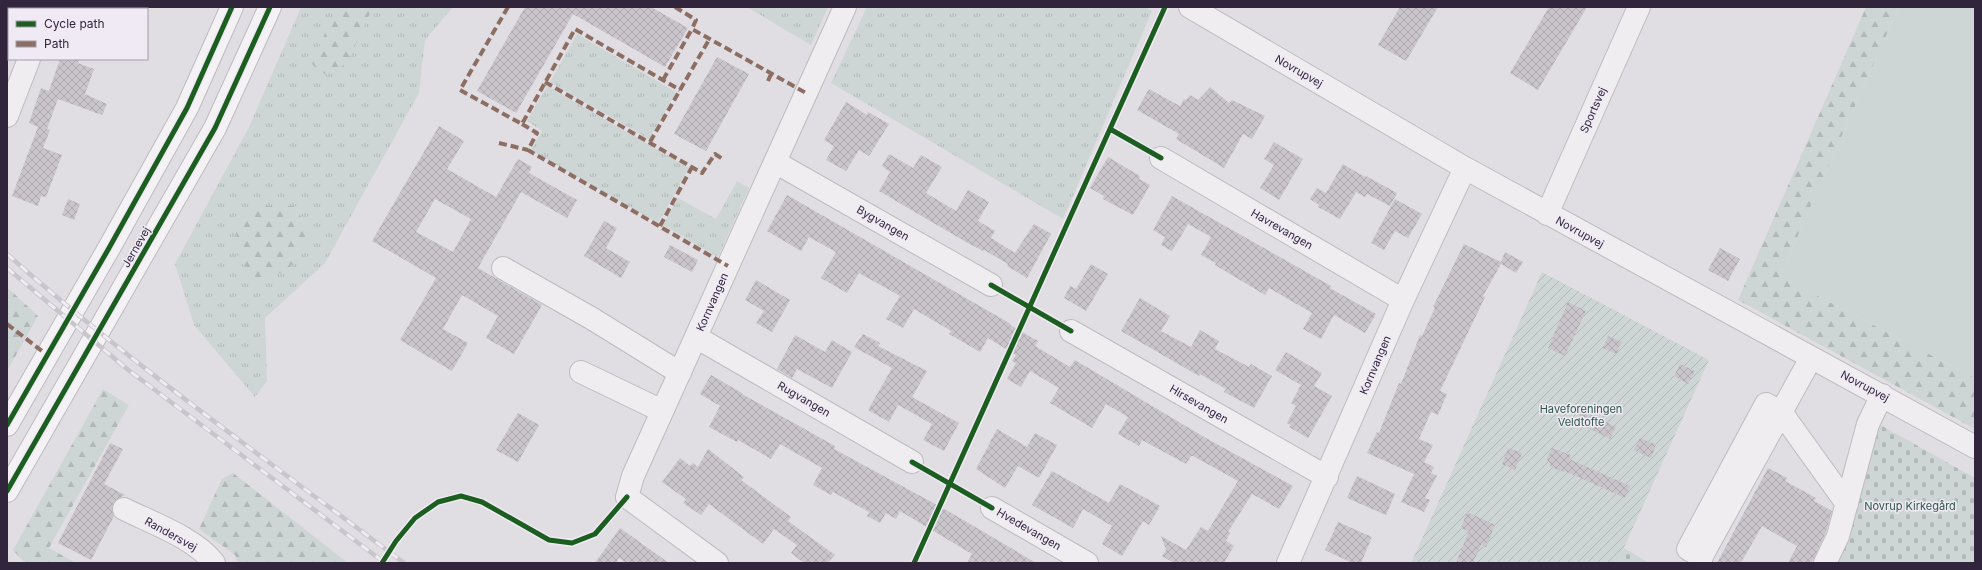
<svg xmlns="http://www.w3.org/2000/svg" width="1982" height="570" font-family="Inter,sans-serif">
  <defs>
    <pattern id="grass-tufts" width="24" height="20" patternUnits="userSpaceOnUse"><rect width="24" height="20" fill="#cdd6d5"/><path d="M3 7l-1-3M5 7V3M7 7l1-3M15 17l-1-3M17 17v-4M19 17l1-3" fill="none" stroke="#b0b8b8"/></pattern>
    <pattern id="forest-firs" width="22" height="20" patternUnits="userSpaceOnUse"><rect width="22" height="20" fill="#cdd6d5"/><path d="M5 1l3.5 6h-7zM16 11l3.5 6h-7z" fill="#b0b8b8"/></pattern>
    <pattern id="cemetery-stones" width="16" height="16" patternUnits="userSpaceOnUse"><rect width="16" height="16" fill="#cdd6d5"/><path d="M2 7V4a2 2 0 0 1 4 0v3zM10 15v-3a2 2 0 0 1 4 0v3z" fill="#b0b8b8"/></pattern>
    <pattern id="garden-furrows" width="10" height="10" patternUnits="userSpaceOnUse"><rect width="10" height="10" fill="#cdd6d5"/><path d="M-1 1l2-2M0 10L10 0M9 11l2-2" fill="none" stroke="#b0b8b8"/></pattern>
    <pattern id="building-cross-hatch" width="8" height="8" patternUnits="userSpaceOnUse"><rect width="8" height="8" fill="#c9c5cb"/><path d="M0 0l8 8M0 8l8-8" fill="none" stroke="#ada9af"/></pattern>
  </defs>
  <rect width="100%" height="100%" fill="#e1dee3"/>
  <path fill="url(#grass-tufts)" d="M301,7H453L425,40L419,93L325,263L265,318L267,381L255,397L194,325L175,264L249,127Z
    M747,7H828L811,45Z
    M867,7H1144L1152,11L1063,219L831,83Z
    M577,34L676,92L649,139L550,82Z
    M547,86L689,168L658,223L531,150L542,131L527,121Z
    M737,181L749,188L718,257L663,225L678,198L716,219Z"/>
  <path fill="url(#forest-firs)" d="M336,7H373L347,63L326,75L312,64Z
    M1866,7H1899L1780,276L1975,378V429L1738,300Z
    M262,206H296L311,239L290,267L266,281L253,277L237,254L236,227Z
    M7,287L38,316L7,371Z
    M103,389L129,405L49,548L76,563H25L13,550Z
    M233,473L348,563H238L235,555L199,529L222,479Z"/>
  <path fill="url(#cemetery-stones)" d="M1875,422L1975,478V563H1832Z
    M1624,548L1649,563H1617Z"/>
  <path fill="url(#garden-furrows)" d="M1542,272L1709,360L1617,563H1411Z"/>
  <path fill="#cdd6d5" d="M1899,7H1975V378L1780,276Z"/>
  <path fill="url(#building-cross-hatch)" fill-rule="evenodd" d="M525,7H651L688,28L665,67L573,14L516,113L477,91Z
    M1400,7H1438L1406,61L1378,45Z
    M1549,7H1587L1538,90L1510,73Z
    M717,57L749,74L706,151L674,134Z
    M60,59H79L78,63L94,69L85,94L107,104L102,115L58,99L47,129L50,130L43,148L62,155L46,197L41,196L38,206L12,196L38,127L29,123L41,88L49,91Z
    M1210,87L1229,103L1232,100L1265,116L1252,139L1243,134L1224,168L1176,139L1179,134L1137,110L1149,89L1180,106L1184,99L1186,100L1190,95L1198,100Z
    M846,102L867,115L868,112L889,124L869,156L859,150L846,171L826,160L834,146L824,140Z
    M439,126L464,141L447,169L496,197L518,159L532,167L529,173L577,200L567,218L521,192L478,268L542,305L514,354L486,338L498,316L462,295L443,329L468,343L452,371L400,340L436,278L372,241ZM435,199L471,219L453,252L416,232Z
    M1274,142L1303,159L1279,200L1260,188L1274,165L1264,159Z
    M889,154L913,168L921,155L942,167L926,193L956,211L968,190L989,202L978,221L995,231L991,238L1015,253L1034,224L1051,234L1027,278L1007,266L1008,264L984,250L983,251L966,242L879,191L890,172L882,166Z
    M1108,157L1140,176L1139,179L1150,185L1133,215L1103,199L1104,196L1090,188Z
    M1343,164L1365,177L1366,176L1397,193L1390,206L1367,194L1365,197L1356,192L1340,219L1318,207L1319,205L1310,199L1317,188L1326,193Z
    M787,195L1011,324L1010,325L1038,341L1035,346L1070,367L1075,360L1204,437L1293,486L1279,509L1252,494L1228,532L1230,533L1226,541L1234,546L1224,563H1174L1162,556L1166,550L1161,536L1186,550L1201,527L1208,531L1238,481L1193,456H1191L1186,464L1142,440L1139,446L1118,434L1128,417L1106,404L1092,428L1050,403L1059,388L1030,371L1021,387L1007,379L1016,363L1012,361L1016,355L988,338L980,352L949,334L951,331L914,309L903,328L886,319L900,296L859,273L847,293L821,278L836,252L809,237L801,251L767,231Z
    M1172,196L1331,286L1330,288L1376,314L1365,333L1334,315L1321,339L1303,329L1312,313L1269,288L1265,295L1215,265L1216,263L1201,255L1211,237L1188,224L1172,251L1161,245L1165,237L1153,230Z
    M68,199L80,204L74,220L62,215Z
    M1395,199L1422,214L1408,238L1395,231L1384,250L1371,243Z
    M604,221L617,228L606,248L630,262L621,278L584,256Z
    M1464,244L1501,262L1505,252L1523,262L1516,273L1501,264L1483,296L1485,297L1440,391L1447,394L1438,415L1431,412L1419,439L1433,445L1424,462L1434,467L1431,473L1437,476L1425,498L1430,500L1424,512L1401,502L1414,474L1367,453L1377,432L1379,433L1399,383L1401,384L1420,335L1422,336L1435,308L1433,307Z
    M670,245L698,260L692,272L664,257Z
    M1720,248L1740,259L1728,281L1708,270Z
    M1091,264L1108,274L1086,311L1064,298L1070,286L1076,289Z
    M756,280L790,300L772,332L756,323L764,311L745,300Z
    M1140,298L1170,316L1161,331L1191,347L1200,330L1219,341L1215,349L1249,367L1251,364L1272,376L1254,408L1224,392L1226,389L1200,374L1199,376L1121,331Z
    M1568,302L1586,311L1565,356L1548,348Z
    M863,334L880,343L878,346L927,371L912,397L959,423L944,451L923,440L932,424L898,405L889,422L868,410L892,368L854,347Z
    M795,335L825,352L832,340L852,352L832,388L797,369L792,378L777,369Z
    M1608,336L1622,342L1616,354L1603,348Z
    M1286,352L1322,373L1314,386L1332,396L1308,438L1289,427L1291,425L1287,423L1296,406L1291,403L1301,385L1275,370Z
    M1680,364L1695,371L1688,384L1674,376Z
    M711,375L742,393V394L835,446L834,449L948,511L1036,563H967L972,554L900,511L896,519L886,513L880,523L867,516L869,512L833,492L831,495L813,485L822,468L780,444L771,459L738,440L737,442L709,427L720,406L700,394Z
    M1581,410L1616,427L1610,439L1576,422Z
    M518,413L539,425L518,462L496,450Z
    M997,429L1027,447L1035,433L1057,445L1039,478L1018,466L1005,488L976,469Z
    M1640,438L1656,445L1651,458L1634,450Z
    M110,443L123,449L104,484L125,495L117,499L113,503L112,510L114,516L91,560L58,543Z
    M1508,448L1522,453L1515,470L1502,464Z
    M1552,448L1571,455L1569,459L1630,486L1625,498L1565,471L1564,472L1551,467L1547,459Z
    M708,449L744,477L741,480L791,517L788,521L835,555L828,563H804L791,553L797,545L774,529L763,544L709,504L701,515L683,503L686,499L662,482L680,458L690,466L693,463L698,467Z
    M1768,468L1787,478L1785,481L1816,498L1814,501L1832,511L1826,532L1814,558L1811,563H1788L1797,546L1762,526L1741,563H1717Z
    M1052,471L1109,503L1120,484L1160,506L1149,525L1143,521L1122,556L1102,544L1112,526L1083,509L1073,528L1032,505Z
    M1357,476L1395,494L1386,515L1347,498Z
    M1467,512L1495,525L1486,547L1481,545L1473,563H1456L1469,531L1461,528Z
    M1338,522L1372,537L1361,563H1352L1325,550Z
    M620,528L669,563H627L619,558L616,563H595Z"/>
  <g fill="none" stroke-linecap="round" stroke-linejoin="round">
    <defs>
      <path id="minor" d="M1190,7L1465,168L1975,447
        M47,9L48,7
        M7,116L29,59
        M1161,158L1403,300
        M775,162L991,285
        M1547,214L1639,7
        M503,268L591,318L680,373
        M1071,331L1327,477
        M696,337L912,462
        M581,372L662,411
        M992,508L1087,563
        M124,509C152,523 195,538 214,563
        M1702,557L1688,549L1766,404L1781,412L1847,504
        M717,563L627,497L633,476L845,7
        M1288,563L1403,300L1465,168
        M1698,563L1811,358
        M1825,563L1838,536L1868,424L1882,395"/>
      <path id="major" d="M7,425L109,248L187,108L232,7
        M7,491L215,128L270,7"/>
    </defs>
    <use href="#minor" stroke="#bebbc0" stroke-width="24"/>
    <use href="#major" stroke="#bebac1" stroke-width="24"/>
    <use href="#minor" stroke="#efedf0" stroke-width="22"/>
    <use href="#major" stroke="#f4f2f4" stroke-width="22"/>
    <defs>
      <path id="rail" d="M7,254C132,365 270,462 404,563
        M7,268L127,369L385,563"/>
    </defs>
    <use href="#rail" stroke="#c9c6cb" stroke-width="4.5"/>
    <use href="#rail" stroke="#efeaf4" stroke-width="3" stroke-dasharray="9" stroke-linecap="butt"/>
    <path stroke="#8d6e63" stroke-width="4" stroke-dasharray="8 4" stroke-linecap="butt" d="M508,7L460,90L522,124L575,29L680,90
      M675,7L696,20L692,29L806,93
      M663,80L692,29
      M768,81L771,74
      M545,82L702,173L715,154L724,160
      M522,124L537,133L528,150L728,266
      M650,142L710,38
      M499,143L528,150
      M660,226L692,167
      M7,324L47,355"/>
    <defs>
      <path id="cycleway" d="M1110,129L1161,158
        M991,285L1071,331
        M7,425L109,248L187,108L232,7
        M912,462L992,508
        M7,491L215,128L270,7
        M382,563L396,541L415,518L438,502L461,496L482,502L549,540L572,543L595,534L627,497
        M914,563L1165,7"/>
    </defs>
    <use href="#cycleway" stroke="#efeaf4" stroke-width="8"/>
    <use href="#cycleway" stroke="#1b5e20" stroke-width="5"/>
  </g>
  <g text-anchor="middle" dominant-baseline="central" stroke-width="3" stroke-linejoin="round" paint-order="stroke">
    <g font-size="11" fill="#31253c" stroke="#efeaf4">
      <text transform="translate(1299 71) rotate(30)">Novrupvej</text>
      <text transform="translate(1593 110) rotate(-66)">Sportsvej</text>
      <text transform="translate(883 223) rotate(30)">Bygvangen</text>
      <text transform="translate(1282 229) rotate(30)">Havrevangen</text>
      <text transform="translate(1580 232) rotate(29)">Novrupvej</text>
      <text transform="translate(136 247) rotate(-60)">Jernevej</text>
      <text transform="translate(712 302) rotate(-66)">Kornvangen</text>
      <text transform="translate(1375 365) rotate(-67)">Kornvangen</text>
      <text transform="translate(1865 386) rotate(28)">Novrupvej</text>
      <text transform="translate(804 399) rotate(30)">Rugvangen</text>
      <text transform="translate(1199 404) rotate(30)">Hirsevangen</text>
      <text transform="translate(1029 529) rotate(30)">Hvedevangen</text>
      <text transform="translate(171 534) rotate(29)">Randersvej</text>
    </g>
    <g font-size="11" fill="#31584d" stroke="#efeaf4">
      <text x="1581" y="409">Haveforeningen<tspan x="1581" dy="13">Veldtofte</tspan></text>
      <text x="1910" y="506">Novrup Kirkegård</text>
    </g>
  </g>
  <rect width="1982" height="570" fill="none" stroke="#31253c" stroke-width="16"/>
  <rect x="8" y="8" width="140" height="52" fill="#efeaf4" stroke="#a39baa"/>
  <rect x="16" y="21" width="20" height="6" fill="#1b5e20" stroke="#a39baa"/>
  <text x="44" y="28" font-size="12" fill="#31253c">Cycle path</text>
  <rect x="16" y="41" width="20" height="6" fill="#8d6e63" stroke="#a39baa"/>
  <text x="44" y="48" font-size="12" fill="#31253c">Path</text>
</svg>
